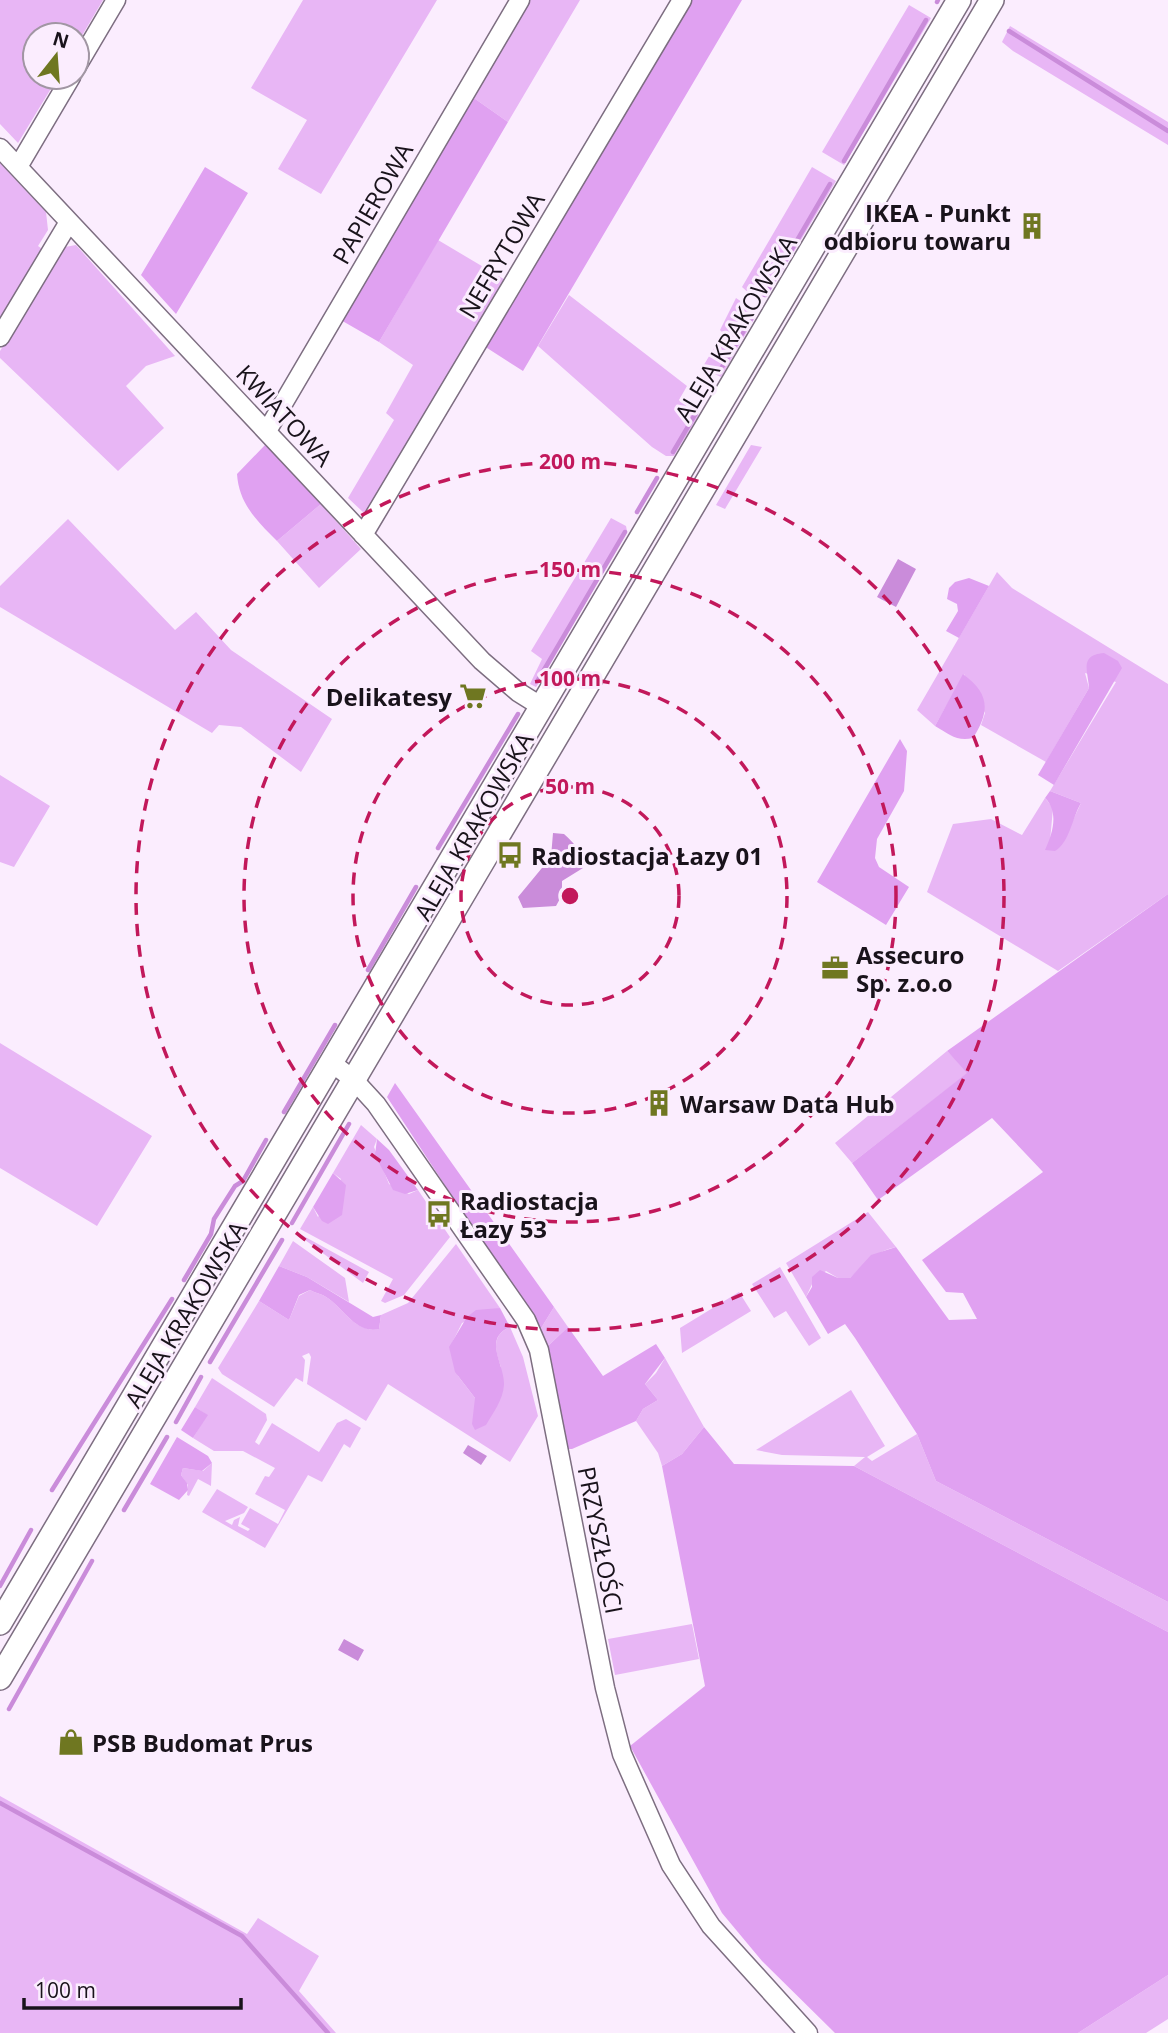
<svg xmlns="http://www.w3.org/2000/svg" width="1168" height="2033" font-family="'Open Sans',sans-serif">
  <rect width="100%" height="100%" fill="#fbedfe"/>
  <path fill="#e8b6f5" d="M0,0H103L77,44V35H35V77H58L18,143L0,124Z
    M303,0H437L321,194L278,169L307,120L251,88Z
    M528,0H580L508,122L471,96Z
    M909,5L931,18L844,165L822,152Z
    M1010,26L1168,122V145L1013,51L1002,42Z
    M0,163L46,212L48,230L38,246L45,251L0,327Z
    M812,167L836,181L767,297H753L742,287Z
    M438,240L507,281L371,510L363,512L348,498L394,420L386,413L413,365L379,342Z
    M76,245L175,356L146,366L126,386L164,428L118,471L0,358V351L65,247Z
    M569,295L687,386L679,400L699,415L674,456H666L652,447L538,346Z
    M736,298L754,310L756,316L721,377L702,368L723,333L720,330Z
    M751,445L762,447L725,509L716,505Z
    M321,504L361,549L319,588L277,541Z
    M611,518L626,526L627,531L543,677L536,687L530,684L542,659L531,651Z
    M68,519L175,630L196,612L231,650L332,719L301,772L241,727L219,725L212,733L0,607V586Z
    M997,572L1012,588L1168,684V894L1058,971L927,892L953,824L991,819L1022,835L1045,798L1053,808L1050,841L1068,831L1081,803L1050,791L1116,682L1085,673L1089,688L1046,762L981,725L985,713L964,674L935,726L917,710Z
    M0,775L50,806L14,867L0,862Z
    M0,1043L152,1136L97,1226L0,1168Z
    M947,1051L968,1073L852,1163L835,1143Z
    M361,1125L377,1139L374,1147L389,1184L409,1194L418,1190L450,1237L404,1295L385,1303L381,1301L393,1279L300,1229L313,1207L318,1217L341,1179L333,1173Z
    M868,1212L896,1247C874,1252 865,1263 850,1278H838L826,1271L813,1282L806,1297L786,1263Z
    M298,1233L369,1272L363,1283L297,1234Z
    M293,1241L345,1278L349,1302L307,1277L279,1266Z
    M456,1244L500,1308L462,1323L450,1347L458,1376L475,1398L501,1367C495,1351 491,1335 510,1327L523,1357L538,1416L510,1462L388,1384L366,1421L307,1384L311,1357L309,1353L302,1356L305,1360L303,1382L296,1378L274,1407L222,1374L218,1368L259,1301L289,1320L299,1296L310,1290C315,1293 322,1294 326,1297C344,1308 354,1333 379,1329L381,1315L408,1303Z
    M780,1267L821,1338L809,1346L786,1311L774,1318L752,1284Z
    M739,1292L751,1311L682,1353L680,1328Z
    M554,1307L568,1327L548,1346L540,1330Z
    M665,1358L704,1427L682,1454L662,1466L658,1453L636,1421L643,1409L658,1400L645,1384L656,1373Z
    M212,1378L266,1414L267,1420L255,1442L259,1445L272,1423L319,1452L337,1423L346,1419L361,1428L350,1448L344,1444L322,1482L308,1475L265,1548L202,1512L217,1489L248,1507L244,1513L225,1521L232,1525L234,1520L240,1517L238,1526L248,1531L250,1529L241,1524L250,1508L278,1524L285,1510L255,1494L265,1476L269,1477L275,1468L243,1451H214L193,1438L207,1415L195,1407Z
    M851,1390L885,1446L867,1457L872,1461L917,1434L936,1481L1168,1602V1632L854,1466L865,1457L782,1455L756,1450Z
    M212,1463L211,1486L198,1479L189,1496L187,1495L188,1485L181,1475L183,1468L203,1471Z
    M692,1624L699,1659L615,1675L608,1639Z
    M0,1796L247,1934L258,1918L319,1956L299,1991L336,2033H0Z
    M1168,1975V2019L1146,2033H1078Z"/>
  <path fill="#e0a1f1" d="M688,0H742L523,371L484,346Z
    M471,96L508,122L379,342L339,319Z
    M205,167L248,193L176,314L141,275Z
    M265,445L321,504L277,541C257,521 239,504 237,474Z
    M969,578L989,586L959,638L946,631L958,611L957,604L947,599L949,588L955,582Z
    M1104,653L1118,661L1122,668L1054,785L1038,775L1089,688C1088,671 1079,655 1104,653Z
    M963,674C990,694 990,711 973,738C957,742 949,734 935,726Z
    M900,739L907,751L904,791L877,839L875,858L879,867L909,887L886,925L817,882Z
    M1050,791L1081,803C1072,818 1070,842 1055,851L1045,850C1053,833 1059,812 1045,798Z
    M1168,894V1602L936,1481L917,1434L855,1338L845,1324L828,1334L806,1297L812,1287V1277L820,1270L838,1278H850L871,1255L896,1247L949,1320L977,1319L963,1293L946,1292L922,1260L1043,1172L992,1118L878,1200L852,1163L967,1073L947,1051Z
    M395,1083L554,1307L540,1330L387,1097Z
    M377,1139L389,1150L418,1190L405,1194L393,1190L375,1155Z
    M333,1173L346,1185L342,1215L328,1224L322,1221L313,1207Z
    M279,1266L307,1277L373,1317L381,1315L379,1329C355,1334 344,1308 326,1297C322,1294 315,1293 310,1290L299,1295L289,1320L259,1301Z
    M500,1308L510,1327C482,1339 505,1364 504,1385C503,1400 493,1413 486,1425L475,1430L472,1424L475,1398L455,1372L449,1347L467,1317L476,1310Z
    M568,1327L603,1376L656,1344L665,1358L645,1384L658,1400L643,1409L636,1421L572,1449H567L548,1346Z
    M195,1407L208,1415L193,1438L181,1430Z
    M704,1427L734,1464L854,1466L1168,1632V1975L1078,2033H835L762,1961L722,1913L630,1746L705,1686L662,1466L682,1454Z
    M177,1437L208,1456L212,1463L202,1471L183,1468L181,1475L187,1483L188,1490L179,1500L150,1484Z"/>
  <path fill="#ca8cda" d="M898,559L916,569L896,607L877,597Z
    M553,833L564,834C574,843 584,853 583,868L562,881V895L556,906L523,908L518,897L551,857Z
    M468,1445L487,1456L481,1465L463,1453Z
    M344,1639L364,1650L358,1661L338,1650Z"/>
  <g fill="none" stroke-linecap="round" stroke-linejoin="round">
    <path stroke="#ca8cda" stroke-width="4.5" d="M937,2L938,0
      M1009,31L1168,131
      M844,161L926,20
      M765,295L830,184
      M719,372L752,317
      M673,452L696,413
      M637,512L657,478
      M538,680L625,532
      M438,848L518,714
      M368,970L416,887
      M284,1112L335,1025
      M292,1223L349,1124
      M184,1280L211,1234L214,1219L235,1186L243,1181L266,1140
      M210,1362L282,1240
      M176,1422L201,1377
      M52,1490L172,1299
      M124,1510L167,1437
      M0,1586L31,1530
      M9,1709L92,1561
      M0,1803L242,1936L328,2033"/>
    <defs>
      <path id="minor" d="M77,66L116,0
        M0,148L482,661L518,692L542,707
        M18,167L71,77
        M0,337L69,222
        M267,431L520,0
        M363,535L682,0
        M332,1063L354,1080L376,1104L526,1320L539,1350L605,1688L622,1754L671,1865L711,1926L808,2033"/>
      <path id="major" d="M0,1623L959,0
        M0,1678L992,0"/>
    </defs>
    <use href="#minor" stroke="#7d6e81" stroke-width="21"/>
    <use href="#major" stroke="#7d6e81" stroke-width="26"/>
    <use href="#minor" stroke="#fff" stroke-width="18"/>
    <use href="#major" stroke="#fff" stroke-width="23"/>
  </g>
  <g fill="none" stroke="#c2185b" stroke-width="3.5" stroke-dasharray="12 9">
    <circle cx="570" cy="896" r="109"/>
    <circle cx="570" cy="896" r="217"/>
    <circle cx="570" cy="896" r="326"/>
    <circle cx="570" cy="896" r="434"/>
  </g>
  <defs>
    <symbol id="building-bare" viewBox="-9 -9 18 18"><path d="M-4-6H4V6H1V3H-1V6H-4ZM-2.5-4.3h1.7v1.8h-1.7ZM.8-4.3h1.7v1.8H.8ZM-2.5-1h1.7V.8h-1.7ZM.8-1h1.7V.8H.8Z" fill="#6f7721" stroke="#fbedfe" stroke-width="2.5" paint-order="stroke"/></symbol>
    <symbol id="supermarket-bare" viewBox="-9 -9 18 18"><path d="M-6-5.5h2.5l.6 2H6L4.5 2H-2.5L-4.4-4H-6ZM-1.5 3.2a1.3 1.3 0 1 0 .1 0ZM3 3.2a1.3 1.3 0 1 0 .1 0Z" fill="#6f7721" stroke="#fbedfe" stroke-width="2.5" paint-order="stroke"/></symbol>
    <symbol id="bus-bare" viewBox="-9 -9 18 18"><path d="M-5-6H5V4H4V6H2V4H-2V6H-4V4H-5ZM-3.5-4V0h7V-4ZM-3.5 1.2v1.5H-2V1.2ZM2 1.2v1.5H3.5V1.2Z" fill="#6f7721" stroke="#fbedfe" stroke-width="2.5" paint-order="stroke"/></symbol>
    <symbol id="office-bare" viewBox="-9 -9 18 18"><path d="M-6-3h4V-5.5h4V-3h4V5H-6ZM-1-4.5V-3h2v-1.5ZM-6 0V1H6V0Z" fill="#6f7721" stroke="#fbedfe" stroke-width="2.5" paint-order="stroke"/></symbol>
    <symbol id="shop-bare" viewBox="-9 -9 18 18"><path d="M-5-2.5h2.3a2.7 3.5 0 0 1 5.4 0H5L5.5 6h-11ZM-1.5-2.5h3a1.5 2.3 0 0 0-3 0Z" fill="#6f7721" stroke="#fbedfe" stroke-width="2.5" paint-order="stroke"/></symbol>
  </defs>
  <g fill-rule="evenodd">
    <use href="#building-bare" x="1013" y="207" width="38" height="38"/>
    <use href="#supermarket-bare" x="454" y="677" width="38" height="38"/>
    <use href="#bus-bare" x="491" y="836" width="38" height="38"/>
    <use href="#office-bare" x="816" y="949" width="38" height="38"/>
    <use href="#building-bare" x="640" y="1084" width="38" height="38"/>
    <use href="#bus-bare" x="420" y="1195" width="38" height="38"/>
    <use href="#shop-bare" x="52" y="1723" width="38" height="38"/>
  </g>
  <g text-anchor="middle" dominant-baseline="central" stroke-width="6" stroke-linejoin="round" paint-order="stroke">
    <g font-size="24" fill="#19131b" stroke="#fbedfe">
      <text transform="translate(372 203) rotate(-60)">PAPIEROWA</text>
      <text transform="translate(501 255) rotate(-59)">NEFRYTOWA</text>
      <text transform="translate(735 328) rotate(-59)">ALEJA KRAKOWSKA</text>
      <text transform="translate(285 415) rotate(47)">KWIATOWA</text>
      <text transform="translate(473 826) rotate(-60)">ALEJA KRAKOWSKA</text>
      <text transform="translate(185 1314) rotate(-59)">ALEJA KRAKOWSKA</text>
      <text transform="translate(601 1540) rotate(79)">PRZYSZŁOŚCI</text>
    </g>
    <g font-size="24" font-weight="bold" fill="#19131b" stroke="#fbedfe" text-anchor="start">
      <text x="1011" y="212" text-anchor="end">IKEA - Punkt<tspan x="1011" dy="28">odbioru towaru</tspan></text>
      <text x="452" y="696" text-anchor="end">Delikatesy</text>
      <text x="531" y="855">Radiostacja Łazy 01</text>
      <text x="856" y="954">Assecuro<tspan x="856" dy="28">Sp. z.o.o</tspan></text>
      <text x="680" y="1103">Warsaw Data Hub</text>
      <text x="460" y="1200">Radiostacja<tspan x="460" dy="28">Łazy 53</tspan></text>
      <text x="92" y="1742">PSB Budomat Prus</text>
    </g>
  </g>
  <circle cx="570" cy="896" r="10" fill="#c2185b" stroke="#fbedfe" stroke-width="3.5"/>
  <g font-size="21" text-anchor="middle" font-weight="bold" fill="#c2185b" stroke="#fbedfe" stroke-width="6" stroke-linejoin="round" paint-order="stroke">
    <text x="570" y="469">200 m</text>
    <text x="570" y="577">150 m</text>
    <text x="570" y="686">100 m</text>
    <text x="570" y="794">50 m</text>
  </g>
  <g transform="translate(56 56) rotate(17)"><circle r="33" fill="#fbedfe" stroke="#a196a3" stroke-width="2"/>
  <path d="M0-5L12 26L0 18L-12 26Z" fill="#6f7721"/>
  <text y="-10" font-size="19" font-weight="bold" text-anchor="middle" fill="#19131b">N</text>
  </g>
  <path d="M24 1998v10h217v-10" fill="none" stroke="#19131b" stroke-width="3.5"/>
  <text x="35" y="1998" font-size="21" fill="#19131b" stroke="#fbedfe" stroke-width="5" paint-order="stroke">100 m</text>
</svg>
